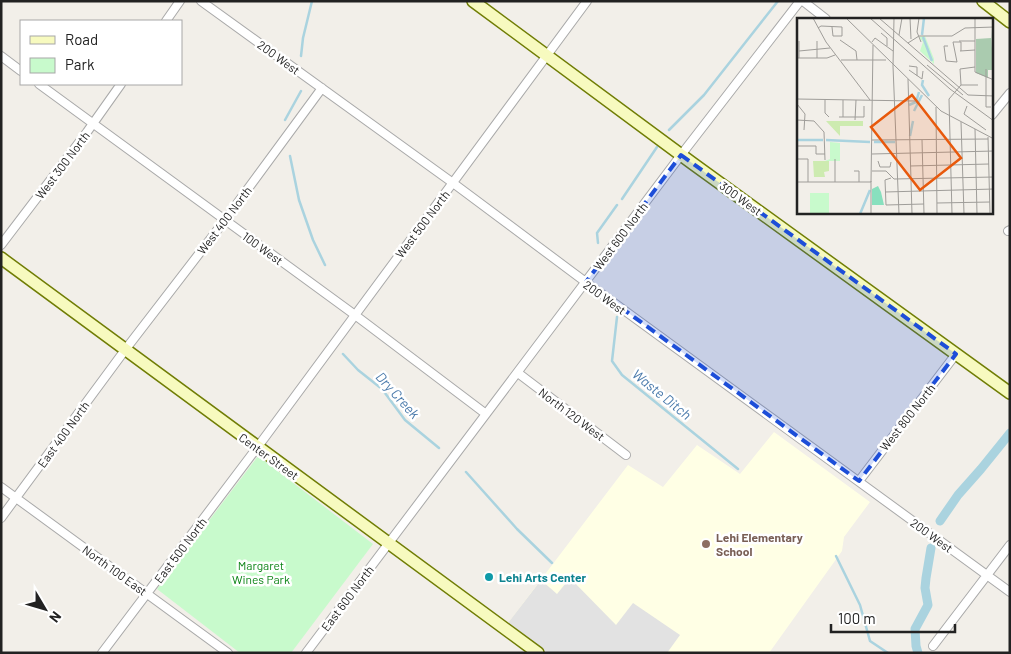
<svg xmlns="http://www.w3.org/2000/svg" width="1011" height="654" font-family="Barlow,sans-serif">
  <rect width="100%" height="100%" fill="#f2efe9"/>
  <path fill="#ffffe5" d="M774,432L870,502L844,537L842,551L769,653H550L508,623L628,465L663,487L697,445L740,474Z"/>
  <path fill="#c8facc" d="M258,456L373,544L291,653H240L157,589Z"/>
  <path fill="#e2e2e2" d="M570,578L616,625L633,603L680,635L667,653H548L508,623L541,580L557,594Z"/>
  <g fill="none" stroke-linecap="round" stroke-linejoin="round">
    <path stroke="#aad3df" stroke-width="2.5" d="M301,56L303,38L312,1
      M285,120L301,91
      M669,130L704,95L778,1
      M290,156L299,200L313,240L325,265
      M622,199L657,147
      M598,243L597,233L617,205
      M617,317L612,361L622,375L738,469
      M343,354L358,370L382,389L405,420L439,448
      M466,472L517,529L552,563
      M836,556L860,605L870,641L888,653"/>
    <path stroke="#aad3df" stroke-width="9" d="M940,521L958,495L981,469L1010,433
      M918,653L916,646L915,629L928,605L925,588L926,578L931,548"/>
    <defs>
      <path id="street" d="M201,1L453,183L595,289L1010,592
        M803,1L826,19
        M166,21L180,1
        M1,56L21,71
        M39,84L355,315L486,414
        M992,115L1010,93
        M1008,231L1010,230
        M1,245L87,132L121,84
        M518,373L626,455
        M859,481L956,354
        M1,487L228,653
        M1,518L125,350L225,220L322,88
        M933,646L1010,545
        M102,653L265,437L587,1
        M306,653L681,155L800,1"/>
      <path id="secondary" d="M473,1L692,163L956,354L1010,393
        M983,1L1010,22
        M1,258L258,447L538,653"/>
    </defs>
    <use href="#street" stroke="#a9a9a9" stroke-width="10"/>
    <use href="#secondary" stroke="#707d05" stroke-width="14"/>
    <use href="#street" stroke="#fff" stroke-width="8"/>
    <use href="#secondary" stroke="#f7fabf" stroke-width="11"/>
  </g>
  <path fill="#1d4ed8" fill-opacity="0.2" stroke="#1d4ed8" stroke-width="4" stroke-dasharray="10 6" stroke-linejoin="round" d="M681,155L956,354L859,481L586,282Z"/>
  <circle fill="#8d6e63" stroke="#fff" stroke-width="2" cx="706" cy="544" r="5"/>
  <circle fill="#0f9aa8" stroke="#fff" stroke-width="2" cx="489" cy="577" r="5"/>
  <g text-anchor="middle" dominant-baseline="central" stroke-width="5" stroke-linejoin="round" paint-order="stroke">
    <g font-size="12" fill="#222" stroke="#fff">
      <text transform="translate(279 57) rotate(36)">200 West</text>
      <text transform="translate(62 165) rotate(-53)">West 300 North</text>
      <text transform="translate(741 198) rotate(36)">300 West</text>
      <text transform="translate(224 220) rotate(-53)">West 400 North</text>
      <text transform="translate(422 224) rotate(-53)">West 500 North</text>
      <text transform="translate(620 236) rotate(-53)">West 600 North</text>
      <text transform="translate(263 248) rotate(36)">100 West</text>
      <text transform="translate(605 297) rotate(36)">200 West</text>
      <text transform="translate(572 414) rotate(37)">North 120 West</text>
      <text transform="translate(907 417) rotate(-52)">West 800 North</text>
      <text transform="translate(63 434) rotate(-54)">East 400 North</text>
      <text transform="translate(269 456) rotate(36)">Center Street</text>
      <text transform="translate(932 535) rotate(36)">200 West</text>
      <text transform="translate(180 550) rotate(-53)">East 500 North</text>
      <text transform="translate(115 570) rotate(36)">North 100 East</text>
      <text transform="translate(347 598) rotate(-53)">East 600 North</text>
    </g>
    <g font-size="12" font-weight="bold" fill="#785e54" stroke="#fff" text-anchor="start">
      <text x="716" y="537">Lehi Elementary<tspan x="716" dy="14">School</tspan></text>
    </g>
    <g font-size="12" fill="#0c8416" stroke="#fff">
      <text x="261" y="565">Margaret<tspan x="261" dy="14">Wines Park</tspan></text>
    </g>
    <g font-size="12" font-weight="bold" fill="#0d838f" stroke="#fff" text-anchor="start">
      <text x="499" y="577">Lehi Arts Center</text>
    </g>
    <g font-size="14" font-style="italic" fill="#4a7aab" stroke="#fff">
      <text transform="translate(662 394) rotate(39)">Waste Ditch</text>
      <text transform="translate(398 395) rotate(48)">Dry Creek</text>
    </g>
  </g>
  <g transform="translate(797 18)">
    <rect width="196" height="196" fill="#f2efe9"/>
    <path d="M29,103H66V108H43V118ZM16,143H32V153L27,154L28,159H17Z" fill="#cdebb0"/>
    <path d="M194,10L196,52H191V60L179,55V21L194,20Z" fill="#aacbaf"/>
    <path d="M128,18L137,41V46L123,33L126,24L122,19ZM33,124L43,125V143H28L33,141ZM13,175H32V196H13Z" fill="#c8facc"/>
    <path d="M81,168L84,174L87,187H75V171Z" fill="#88e0be"/>
    <path fill="none" stroke="#aad3df" stroke-width="2.5" d="M125,17L127,0M126,19L135,43M126,62L125,67L132,78M112,87L119,84L122,74M117,93L125,77M113,118L116,103M0,122H26M29,122L73,124M77,124H98M63,196L73,172"/>
    <path fill="none" stroke="#9f9d99" stroke-width="1" d="M16,0L29,24L73,82M49,0L144,93L197,121M73,0L153,71L197,103M82,0L171,77L197,78M97,0L96,48L102,196M113,0L114,21M122,0L120,14L124,24M178,0V54L197,62M21,10L24,8L45,9V18H36L35,9M84,15L90,20V28M102,17L105,0M43,22L59,33L60,42M20,23V40M162,23H178M75,24L78,20L96,33M111,25L122,18H155L168,10L197,9M2,33L33,30M163,33L178,32M0,40H30L38,37M2,40V23M44,42H89M149,43L160,44L156,24H164V33M149,43L147,28H151M130,47L166,77M112,48L120,49V58M189,51V89H194M112,52L125,61L126,53M111,61L115,196M164,67H181M0,81L118,83M28,82V95L32,99M46,82V99M0,86L8,96L7,112M170,88L167,96L189,112M139,89L140,196M42,99H67V88M0,102L17,103L27,114L28,142M58,102L59,82M164,104L167,196M178,111L180,196M191,119L193,196M75,122L191,121M125,122L127,196M0,128H19V136H28M75,136L197,133M0,141H11V164M38,141V164M81,143L83,149H93L94,144M113,148L192,146M57,153H62V164M75,153H89L97,161L197,159M0,164H74M74,164L76,27M88,174L197,171M140,185L193,184M89,187L127,186M89,187L88,162L94,160M74,196V163M155,196L152,81L164,67L163,51L178,49"/>
    <path fill="#e8590c" fill-opacity="0.15" stroke="#e8590c" stroke-width="2.5" d="M115,77L164,140L123,172L74,109Z"/>
    <rect width="196" height="196" fill="none" stroke="#222" stroke-width="2.5"/>
  </g>
  <rect width="1011" height="654" fill="none" stroke="#222222" stroke-width="5"/>
  <rect x="20" y="20" width="162" height="65" fill="#ffffff" stroke="#a7a7a7"/>
  <rect x="30" y="36" width="25" height="8" fill="#f7fabf" stroke="#a7a7a7"/>
  <text x="65" y="45" font-size="15" fill="#222222">Road</text>
  <rect x="30" y="58" width="25" height="15" fill="#c8facc" stroke="#a7a7a7"/>
  <text x="65" y="70" font-size="15" fill="#222222">Park</text>
  <g transform="translate(45 609) rotate(128)" stroke="#ffffff" stroke-width="4" paint-order="stroke">
  <path d="M0-4L9 19L0 12L-9 19Z" fill="#222222"/>
  <text y="-8" font-size="14" font-weight="bold" text-anchor="middle" fill="#222222">N</text>
  </g>
  <path d="M831 624v8h124v-8" fill="none" stroke="#222222" stroke-width="2.5"/>
  <text x="838" y="624" font-size="15" fill="#222222" stroke="#ffffff" stroke-width="4" paint-order="stroke">100 m</text>
</svg>
